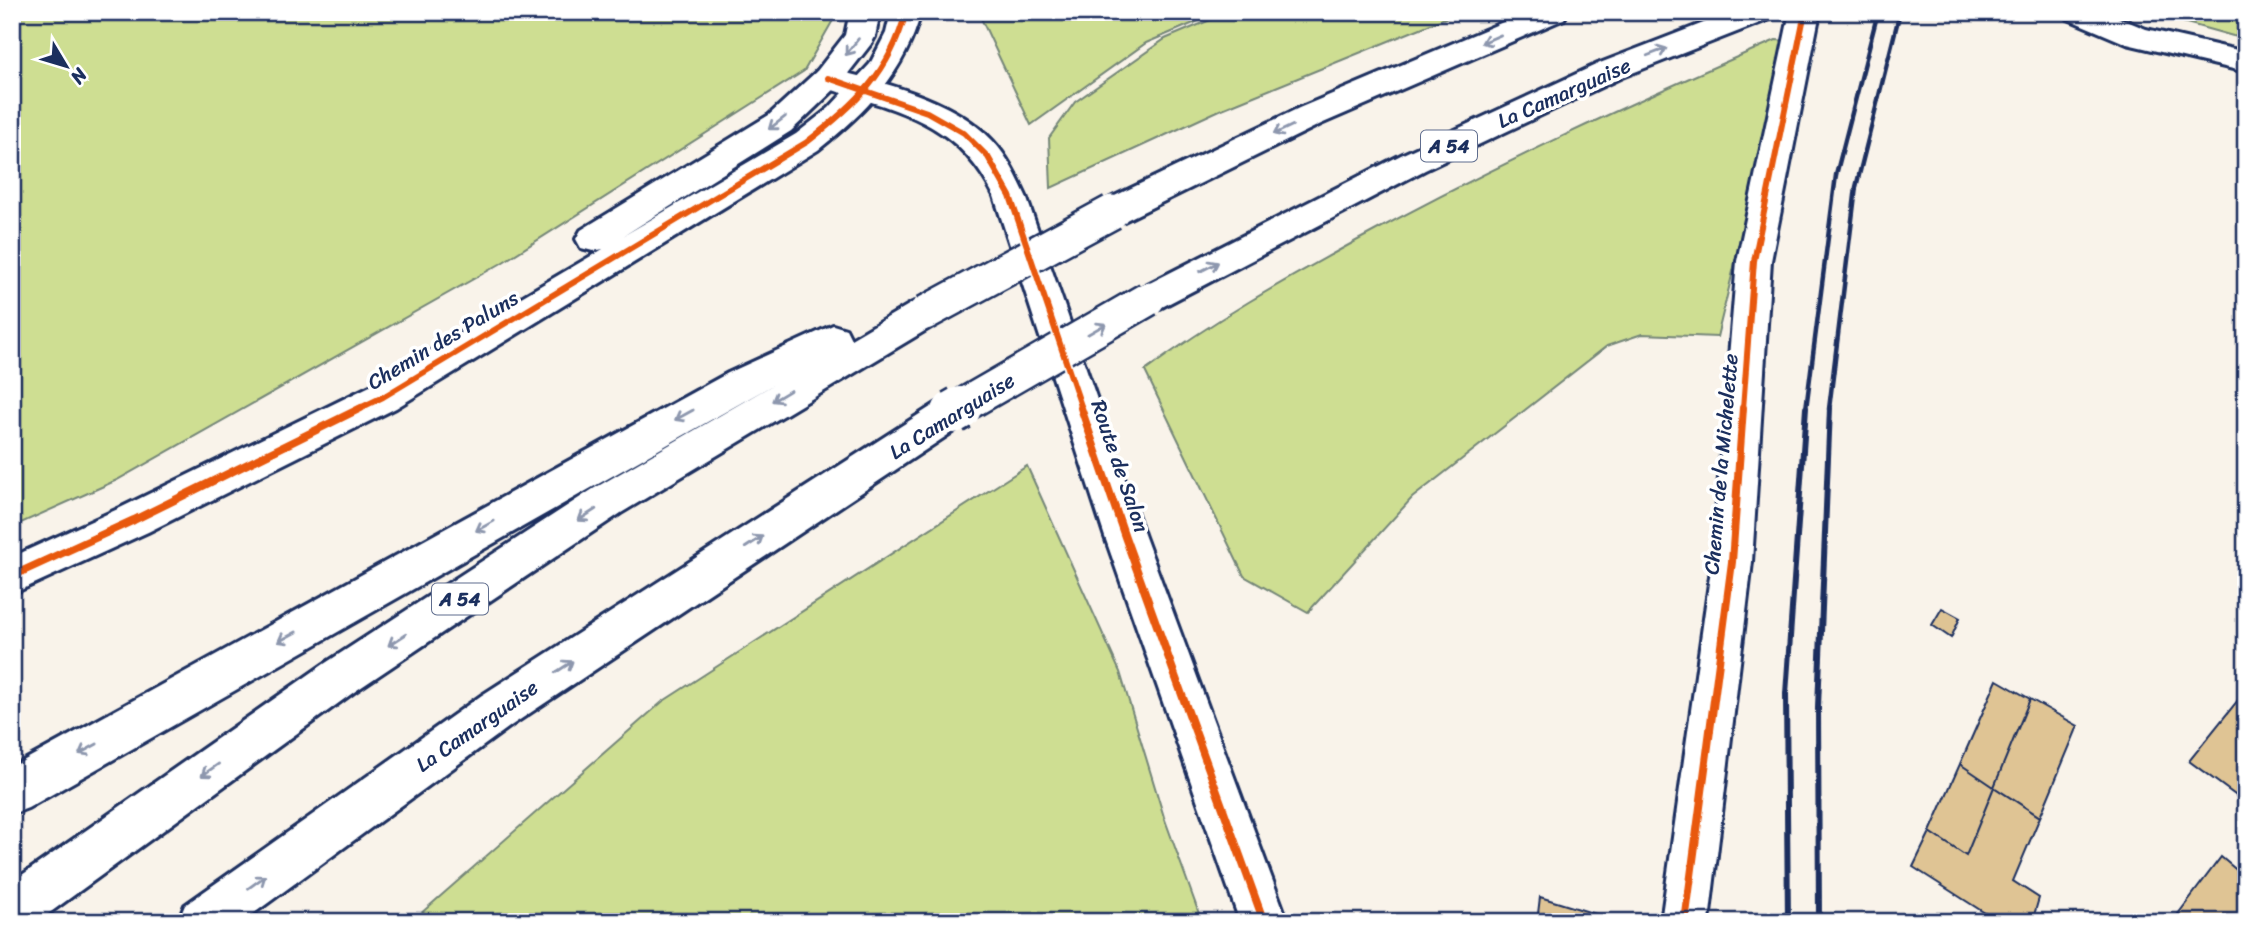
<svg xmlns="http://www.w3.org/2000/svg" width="2258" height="934" font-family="Sriracha,sans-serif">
  <rect width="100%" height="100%" fill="#f9f3ea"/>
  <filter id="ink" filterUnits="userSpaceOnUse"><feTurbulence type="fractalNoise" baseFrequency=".0143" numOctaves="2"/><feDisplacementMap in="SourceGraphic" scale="14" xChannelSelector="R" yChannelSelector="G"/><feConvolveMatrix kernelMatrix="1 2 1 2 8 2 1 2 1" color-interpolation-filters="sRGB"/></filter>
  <g filter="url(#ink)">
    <path fill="#cede92" stroke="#748678" stroke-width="2" d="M12,12H836V15L804,71L500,264L117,480L12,527Z
      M978,12H1220L1146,43L1031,125Z
      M1229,12H1460L1222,109L1051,188L1049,138L1075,102L1165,39Z
      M2147,12H2246V38L2233,36Z
      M1776,40L1789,41L1717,337L1642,334L1607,346L1412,498L1308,612L1244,576L1145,371C1212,321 1283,281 1356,241C1493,166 1633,102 1776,40Z
      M1027,466L1120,672L1164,817L1202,922H411L662,702Z"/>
    <path fill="#dfc494" stroke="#1b2f5e" stroke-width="2" d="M1942,608L1960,618L1951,638L1932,625Z
      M1997,680L2030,699L1994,787L1960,764Z
      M2246,690V803L2189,761Z
      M2030,699L2078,726L2040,817L1994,787Z
      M1960,764L1994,787L1966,856L1930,832Z
      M1994,787L2040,817L2013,881L2039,898L2032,922H1999L1913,867L1930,832L1966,856Z
      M2221,857L2246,878V906L2234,922H2172Z
      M1540,897L1599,915L1598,922H1537Z"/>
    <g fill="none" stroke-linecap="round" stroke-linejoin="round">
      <defs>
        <path id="minor" d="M1790,12H1820L1771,261L1752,562L1709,922H1661L1712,562L1737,261Z
          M2064,12H2105L2146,29L2246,52V72L2127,44L2068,19Z
          M828,68C883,83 953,98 993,141C1008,157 1017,177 1026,196L1145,537L1288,922H1240L1105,537L994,196C956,118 893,110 817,85L813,78L817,71Z"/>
        <path id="tertiary" d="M850,12H880L875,37L871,44L839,85L791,131L623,236L796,134L829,108L870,64L886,33L891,12H921C905,73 866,112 818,150L396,408L148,532L12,594V557L120,508L370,386L603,249L593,251L581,248L576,239L581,230L769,115L817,71L845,35Z"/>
        <path id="motorway" d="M1527,12H1568L1564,19L1321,124L1124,221L1112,224L1100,221L1095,212L1100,203L1299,108Z
          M1732,12H1774L1770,19L1622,77L1425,170L1160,308L1148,312L1136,308L1130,299L1136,290L1403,154L1600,63Z
          M925,299L938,303L943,313L938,323L621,513L354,692L37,922H12V882L324,664L593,489L776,383L28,808L12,814V767L728,373L833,325L846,329L851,339L912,303Z
          M953,397L966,401L972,412L966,423L512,725L242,922H178L185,905L482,695L940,401Z"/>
      </defs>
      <use href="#minor" stroke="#1b2f5e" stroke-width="6"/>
      <use href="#tertiary" stroke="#1b2f5e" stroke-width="6"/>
      <use href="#motorway" stroke="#1b2f5e" stroke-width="6"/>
      <use href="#minor" fill="#fff" fill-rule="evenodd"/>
      <use href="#tertiary" fill="#fff" fill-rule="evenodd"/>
      <use href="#motorway" fill="#fff" fill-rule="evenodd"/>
      <path stroke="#1b2f5e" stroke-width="4.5" d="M1806,409L1836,175L1878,12
        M1829,409L1856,187L1900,12"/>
      <path stroke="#1b2f5e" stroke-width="6" d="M1788,922L1786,694L1806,408
        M1819,922L1818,707L1830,408"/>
      <defs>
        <path id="motorway-bridge-far1" d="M925,313L1112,212
          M957,409L1148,299"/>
        <path id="motorway-bridge" d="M953,412L960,408"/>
      </defs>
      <use href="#motorway-bridge-far1" stroke="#1b2f5e" stroke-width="38" stroke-linecap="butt"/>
      <use href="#motorway-bridge" stroke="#1b2f5e" stroke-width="47" stroke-linecap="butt"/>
      <use href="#motorway-bridge-far1" stroke="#fff" stroke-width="33"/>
      <use href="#motorway-bridge" stroke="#fff" stroke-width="42"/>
      <defs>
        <path id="cycleway-far1" d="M828,78L927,112L964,133L988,157L1010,196L1082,409
          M358,409L383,397L807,142C855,105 890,73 906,12
          M1743,409L1754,261L1805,12"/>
        <path id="cycleway" d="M1081,408L1125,537L1264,922
          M12,576L134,520L361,408
          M1685,922L1732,562L1743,408"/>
      </defs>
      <use href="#cycleway-far1" stroke="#fff" stroke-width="10"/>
      <use href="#cycleway" stroke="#fff" stroke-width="12"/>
      <use href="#cycleway-far1" stroke="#e8590c" stroke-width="6"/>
      <use href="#cycleway" stroke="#e8590c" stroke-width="8"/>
    </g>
    <defs><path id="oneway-shaft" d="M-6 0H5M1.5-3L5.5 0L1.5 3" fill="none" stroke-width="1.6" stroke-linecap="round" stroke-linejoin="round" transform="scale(1.75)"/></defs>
    <g stroke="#8d97ae">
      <use href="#oneway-shaft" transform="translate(1491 39) rotate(157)"/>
      <use href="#oneway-shaft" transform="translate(852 47) rotate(128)"/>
      <use href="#oneway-shaft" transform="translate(1657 52) rotate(-21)"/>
      <use href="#oneway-shaft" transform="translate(777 123) rotate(143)"/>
      <use href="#oneway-shaft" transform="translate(1283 130) rotate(154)"/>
      <use href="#oneway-shaft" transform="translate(1209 267) rotate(-27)"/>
      <use href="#oneway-shaft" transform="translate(1097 329) rotate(-30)"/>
      <use href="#oneway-shaft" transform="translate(781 396) rotate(149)"/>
      <use href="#oneway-shaft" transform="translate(684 415) rotate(151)"/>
      <use href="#oneway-shaft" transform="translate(587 515) rotate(147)"/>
      <use href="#oneway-shaft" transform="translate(485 526) rotate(151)"/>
      <use href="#oneway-shaft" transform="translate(754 542) rotate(-33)"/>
      <use href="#oneway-shaft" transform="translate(287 637) rotate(151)"/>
      <use href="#oneway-shaft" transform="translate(397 640) rotate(147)"/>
      <use href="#oneway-shaft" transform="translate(564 667) rotate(-33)"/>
      <use href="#oneway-shaft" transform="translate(88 749) rotate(151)"/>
      <use href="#oneway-shaft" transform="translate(210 770) rotate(145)"/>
      <use href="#oneway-shaft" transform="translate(257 882) rotate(-36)"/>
    </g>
  </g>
  <g text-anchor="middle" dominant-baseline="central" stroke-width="7" stroke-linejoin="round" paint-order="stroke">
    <g fill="#fff" stroke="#5f6d8e" stroke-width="2">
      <rect x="1421" y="130.5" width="56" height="31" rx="5"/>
      <rect x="432" y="583.5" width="56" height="31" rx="5"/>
    </g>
    <g font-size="19" font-weight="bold" fill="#1b2f5e">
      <text x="1449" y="146">A 54</text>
      <text x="460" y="599">A 54</text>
    </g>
    <g font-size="21" fill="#1b2f5e" stroke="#fff">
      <text transform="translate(1564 93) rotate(-24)">La Camarguaise</text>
      <text transform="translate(443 340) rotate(-31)">Chemin des Paluns</text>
      <text transform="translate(952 416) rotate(-32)">La Camarguaise</text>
      <text transform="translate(1721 464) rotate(-85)">Chemin de la Michelette</text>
      <text transform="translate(1120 466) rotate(71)">Route de Salon</text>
      <text transform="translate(477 726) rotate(-35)">La Camarguaise</text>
    </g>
  </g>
  <rect width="2258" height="934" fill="none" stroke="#fff" stroke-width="42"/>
  <rect x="21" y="21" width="2216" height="892" fill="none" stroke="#1b2f5e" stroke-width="2.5" filter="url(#ink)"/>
  <g transform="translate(66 66) rotate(128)" stroke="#ffffff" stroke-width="5" paint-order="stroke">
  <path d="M0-5L12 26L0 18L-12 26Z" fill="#1b2f5e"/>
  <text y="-10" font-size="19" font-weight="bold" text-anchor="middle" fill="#1b2f5e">N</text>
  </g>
</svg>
